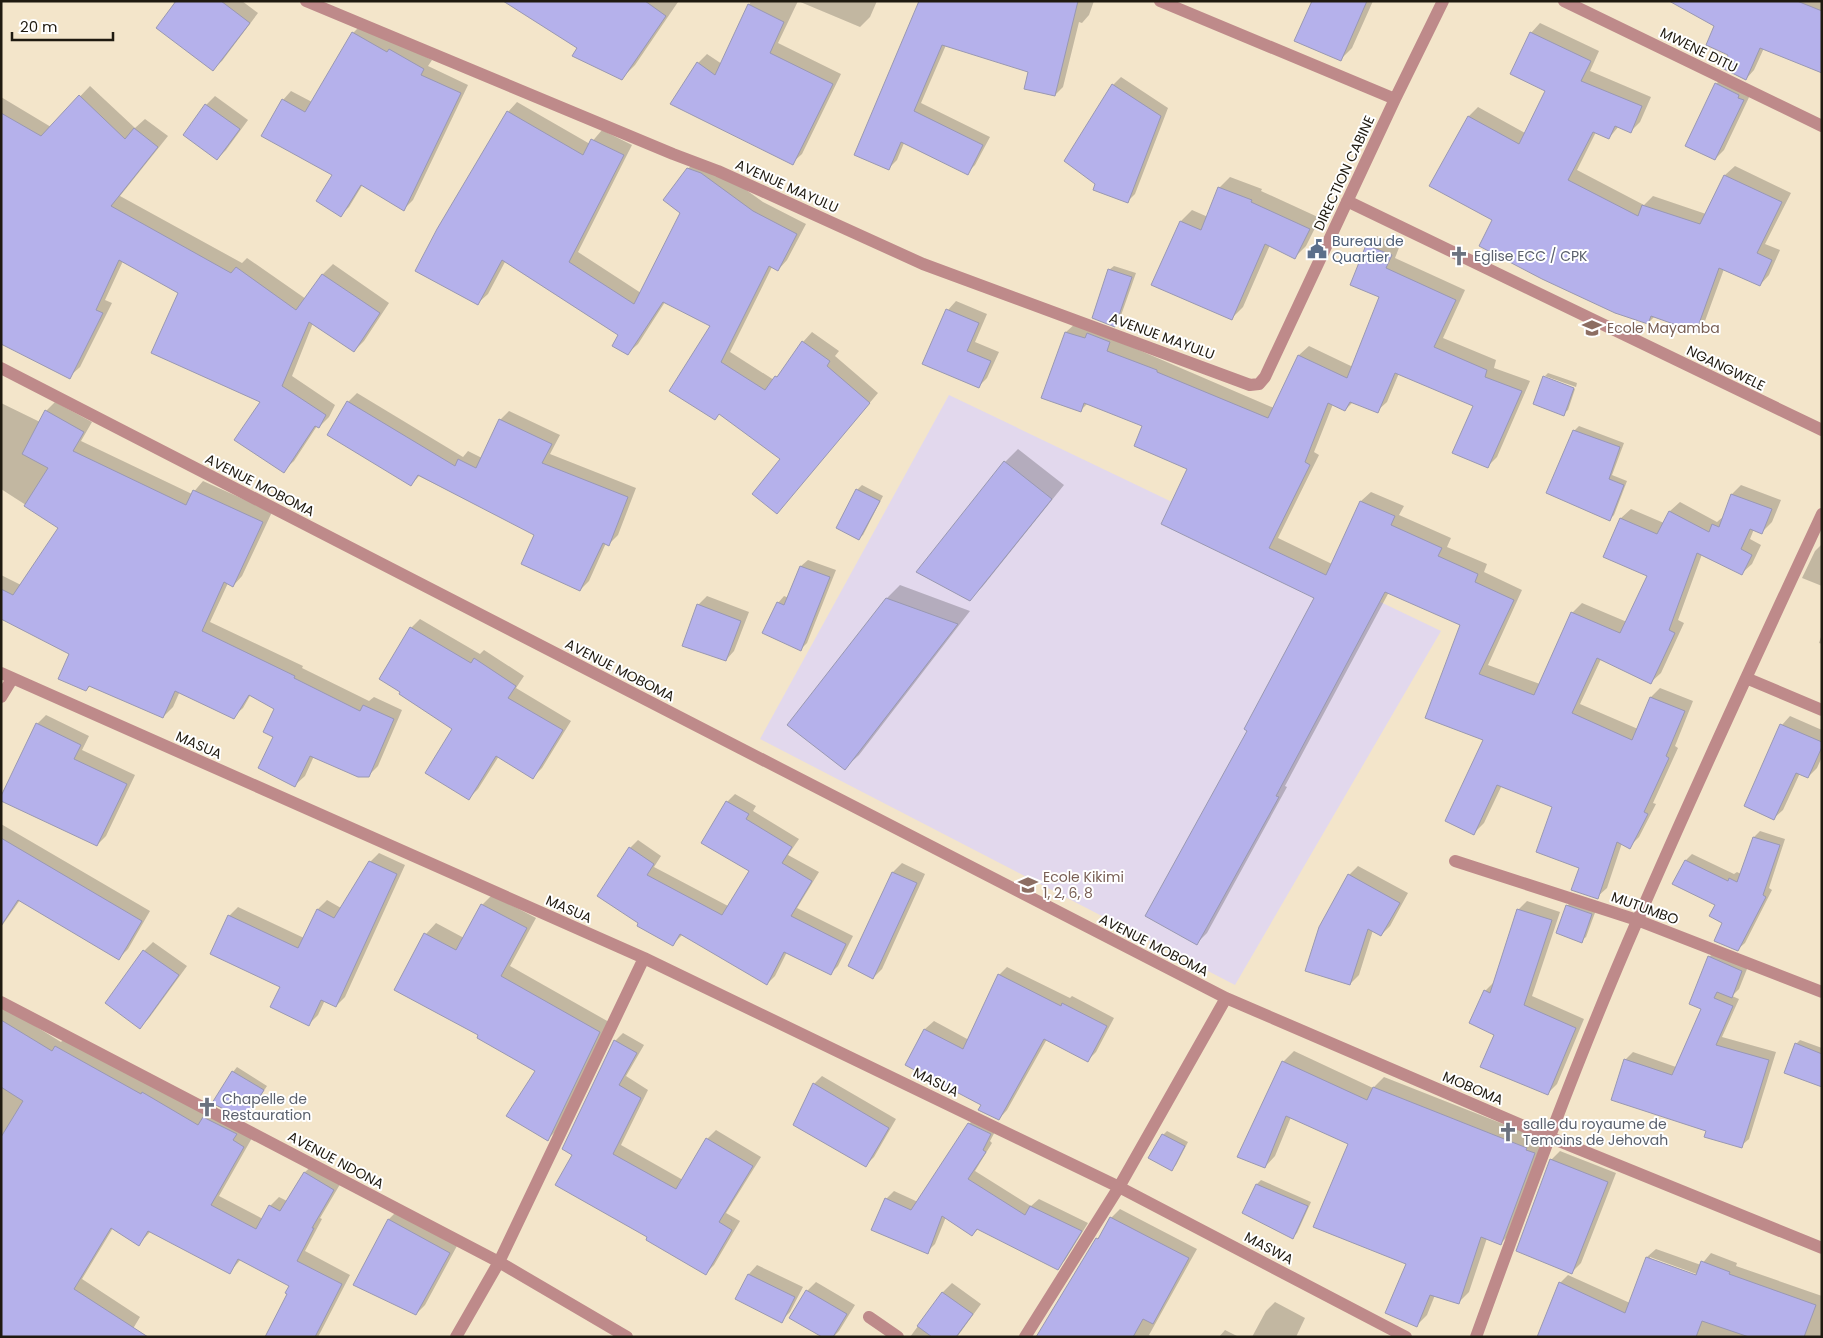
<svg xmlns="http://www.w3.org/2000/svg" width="1823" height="1338" font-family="Poppins,sans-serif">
  <rect width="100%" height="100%" fill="#f3e5ca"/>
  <path fill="#e2d8ed" d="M949,395L1441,631L1235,985L760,739Z"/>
  <path fill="#0003" fill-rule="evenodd" d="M172,1H242L258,13L222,61L213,69L176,4Z
    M516,1H677L678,2L635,65L621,79Z
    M751,1H798L778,43L841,74L802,154L792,163L698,63L707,54L722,64Z
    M798,1H877L870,17L860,27Z
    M921,1H1094L1089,15L1082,23L1079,22L1063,87L1055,95L1030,71L946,45L921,103L990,137L975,165L967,173L904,143L897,160L889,168Z
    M1313,1H1373L1352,48L1340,60Z
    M1671,1H1822V72L1764,48L1754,70L1746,79L1730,54L1716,26Z
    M1540,23L1599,51L1590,71L1651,97L1640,122L1631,131L1619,126L1609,138L1596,132L1577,170L1644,205L1653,196L1706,214L1725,175L1735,166L1791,193L1765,244L1780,250L1769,275L1760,285L1724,269L1705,321L1696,330L1655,316L1648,323L1494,220L1469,116L1478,107L1525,133L1547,90L1531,33Z
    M362,24L432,60L428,66L468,85L413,200L404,209L363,184L349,207L341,215L334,175L283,100L291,91L312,102L353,33Z
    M1725,75L1752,91L1724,150L1715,159L1716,84Z
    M1121,77L1168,108L1135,194L1127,202L1113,85Z
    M90,86L135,128L145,119L168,136L120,196L242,263L247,258L306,299L323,274L333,264L389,303L364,341L354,351L313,323L292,376L335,405L329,417L319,427L317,426L294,461L283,471L262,401L180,293L123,261L105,300L112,303L80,367L69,377L1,185V97L51,127Z
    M215,96L248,120L226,150L217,159L206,105Z
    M517,102L590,144L602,130L632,145L578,252L641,293L682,213L688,169L697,159L710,164L763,202L806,224L787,260L778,270L772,267L730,352L774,380L784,369L803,342L812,332L839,351L835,356L878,393L777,513L782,459L720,413L712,325L665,302L638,344L628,353L619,335L506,260L488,294L478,303L508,112Z
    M1230,177L1262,189L1261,191L1320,218L1306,246L1295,257L1270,245L1243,307L1232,318L1181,221L1192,210L1208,217L1219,188Z
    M1377,236L1400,245L1395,258L1465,290L1443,338L1496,360L1494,368L1530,381L1497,457L1487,467L1475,405L1399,373L1387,402L1377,411L1353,402L1345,410L1333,404L1314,452L1319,455L1278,538L1332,564L1361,501L1371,492L1404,506L1399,515L1451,538L1447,547L1487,564L1484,572L1522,590L1488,665L1540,684L1572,613L1582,603L1627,622L1649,575L1605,556L1621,518L1631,509L1664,523L1670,511L1680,502L1717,522L1724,516L1732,494L1741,485L1781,500L1772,522L1762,532L1754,529L1750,539L1761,545L1752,564L1742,573L1702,554L1678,620L1684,623L1661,673L1651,682L1601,659L1580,704L1638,729L1651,697L1660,688L1693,701L1675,746L1678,748L1653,803L1656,804L1639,837L1629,847L1622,843L1607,888L1597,897L1580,867L1554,806L1502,785L1484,823L1474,833L1485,739L1461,625L1389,592L1285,786L1287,787L1207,933L1197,943L1249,730L1316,597L1144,425L1088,403L1080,411L1042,397L1066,332L1076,323L1274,408L1299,355L1309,346L1353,367L1381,296L1367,246Z
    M1114,266L1136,273L1119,321L1115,325L1109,270Z
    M956,301L987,314L975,342L999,352L987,378L978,387L948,310Z
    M1548,373L1577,383L1576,387L1545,376Z
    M1544,378L1575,389L1568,410L1563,414Z
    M357,393L463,457L468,451L482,458L500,420L509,411L560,435L550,454L636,488L618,535L609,544L606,543L589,581L580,590L536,534L419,476L411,485L348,402Z
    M55,402L92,422L81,441L192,494L203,481L272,512L242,576L233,586L228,583L210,622L303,666L302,668L369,701L374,697L402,710L378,766L368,776L314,756L305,776L295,785L274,737L276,708L251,694L243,708L233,717L180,691L173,707L163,717L90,686L86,690L71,653L1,617V575L21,585L60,527L1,489V403L40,422L46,411Z
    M1579,426L1624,443L1612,475L1627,481L1614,515L1610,519L1548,493L1575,430Z
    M1018,449L1064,485L983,586L970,599L1005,462Z
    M862,485L883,496L863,535L858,539L837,527L858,489Z
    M1822,544V586L1802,578L1815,551Z
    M808,560L836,570L807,643L801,649L778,603L784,596L789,598L801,566Z
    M900,585L970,611L859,755L845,768L887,598Z
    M707,596L749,612L734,651L726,660L698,605Z
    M420,619L480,654L484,650L524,676L516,688L571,721L542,768L533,777L499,756L478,789L469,798L454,728L402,691L411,628Z
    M1822,634V644L1819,643Z
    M46,715L89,736L82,750L135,775L106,836L97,845L37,724Z
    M1790,716L1822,730V757L1817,768L1808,777L1800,773L1783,810L1774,818L1782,725Z
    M735,794L756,806L753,811L799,839L788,855L819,872L797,908L853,936L838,966L830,974L787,952L775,976L767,984L683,934L673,944L640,922L630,848L638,840L661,856L654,867L728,906L750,871L727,802Z
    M1,824L150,911L128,949L119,958L20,900L1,927Z
    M1760,831L1785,839L1769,888L1772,890L1745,943L1738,949L1723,922L1717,904L1674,883L1686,860L1692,854L1734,874L1737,872L1741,874L1754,837Z
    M379,853L405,865L345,997L336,1006L325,1000L318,1015L309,1024L229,916L238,907L304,938L318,909L327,900L341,908L370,862Z
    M902,863L925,874L882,969L873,978L850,966L893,872Z
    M1358,866L1408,893L1390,926L1381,935L1373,930L1359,975L1350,984L1349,875Z
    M492,895L536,918L510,966L609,1022L558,1129L548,1139L537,1071L480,1035L395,990L426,934L436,923L464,938L482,905Z
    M1527,901L1560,912L1532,996L1584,1019L1557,1084L1548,1093L1485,991L1494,982L1518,910Z
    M1571,902L1596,910L1586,937L1581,941L1567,906Z
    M153,942L187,966L149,1018L140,1027L107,1003L144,951Z
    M1717,950L1749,964L1739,989L1732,996L1739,999L1722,1037L1776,1052L1749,1139L1741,1146L1707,1131L1625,1060L1633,1052L1676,1067L1702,1008L1709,957Z
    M1007,967L1070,998L1072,996L1114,1018L1096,1052L1087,1061L1047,1039L1007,1110L999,1119L983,1104L906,1064L925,1029L934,1021L969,1040L999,975Z
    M1,1005L61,1042L65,1038L252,1138L219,1196L263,1219L270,1206L279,1197L287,1201L305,1172L314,1164L342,1181L320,1218L322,1219L305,1251L350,1275L318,1337H277L291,1286L241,1259L230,1272L151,1231L139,1244L113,1228L82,1279L140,1317L128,1337L1,1332Z
    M623,1033L644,1045L626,1076L648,1090L621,1145L683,1180L707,1139L716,1130L761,1157L726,1213L740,1221L714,1265L706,1273L649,1237L573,1155L615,1041Z
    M1800,1040L1822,1048V1057L1796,1044Z
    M1294,1051L1373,1088L1384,1077L1536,1137L1535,1139L1544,1143L1511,1233L1501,1243L1487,1238L1469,1292L1459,1302L1435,1295L1427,1315L1417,1325L1407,1264L1349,1143L1291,1117L1275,1156L1265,1167L1283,1062Z
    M237,1067L267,1086L245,1119L233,1072Z
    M822,1076L896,1119L874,1157L866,1165L814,1084Z
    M977,1116L998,1126L990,1141L992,1143L975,1171L1031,1206L1039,1199L1088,1223L1065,1260L1057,1268L978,1229L972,1235L946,1217L935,1244L927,1252L886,1199L894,1191L918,1202L969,1124Z
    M1167,1131L1188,1142L1176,1165L1172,1169L1163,1135Z
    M1560,1151L1616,1173L1581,1263L1572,1272L1551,1160Z
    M1261,1180L1311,1202L1297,1233L1293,1237L1244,1213L1257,1184Z
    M1120,1209L1197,1249L1149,1335L1152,1337H1050L1097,1239L1102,1234L1111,1218Z
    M398,1210L458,1244L425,1305L416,1314L355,1284L389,1219Z
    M1656,1249L1701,1265L1711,1253L1737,1263L1736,1266L1822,1296V1337H1580L1560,1283L1568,1275L1630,1303L1647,1257ZM1650,1257L1702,1276L1701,1278L1650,1259Z
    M757,1265L803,1287L790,1312L781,1321L749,1274Z
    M816,1282L855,1305L839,1331L833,1337H824L807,1291Z
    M952,1283L981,1304L957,1337H910L943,1292Z
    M1275,1302L1305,1318L1296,1337H1252L1266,1311Z
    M1225,1330L1239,1337H1219Z"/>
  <path fill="#b5b1eb" stroke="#9998b2" d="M176,1H221L250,23L213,71L156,28Z
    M503,1H645L666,16L622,80L572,56L577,48Z
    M919,1H1078L1055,96L1024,89L1028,72L942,45L914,111L983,145L968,175L901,142L889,170L854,155Z
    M1312,1H1367L1341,61L1294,41Z
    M1669,1H1797L1822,11V73L1760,48L1746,80L1722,68L1728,55L1706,45L1714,26Z
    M748,4L784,22L770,53L833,84L793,165L670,104L697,62L715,75Z
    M352,32L387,52L389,49L424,69L421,75L461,93L404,211L361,185L341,217L316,201L332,175L261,136L282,99L305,112Z
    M1530,32L1591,61L1581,81L1642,106L1631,133L1615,126L1609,139L1593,132L1568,180L1638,216L1642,205L1700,224L1724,175L1782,202L1757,253L1772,260L1760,286L1719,268L1696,332L1651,316L1648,324L1615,313L1542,279L1479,246L1492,220L1429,186L1468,116L1519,144L1545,91L1510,74Z
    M1715,83L1739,95L1738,98L1744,100L1715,160L1685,146Z
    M1112,84L1161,116L1128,203L1093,190L1095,184L1064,161Z
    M79,95L125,139L134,128L158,147L111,206L231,273L236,267L296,310L322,274L380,313L354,352L309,322L282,386L326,415L319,428L315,426L284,473L234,440L260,402L151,353L178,293L119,260L96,310L103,313L70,379L1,344V113L41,136Z
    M205,104L240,129L217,160L183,135Z
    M507,111L583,155L591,139L624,155L569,262L634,304L680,213L663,200L687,168L701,173L753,211L797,234L778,271L769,266L721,362L765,390L775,376L777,377L802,341L830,361L827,366L870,403L777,514L752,494L780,459L719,414L715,420L669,391L710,326L663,302L628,355L612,346L618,335L502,260L478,305L415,271L437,229Z
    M1218,187L1252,200L1251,202L1310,229L1295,259L1265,244L1232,320L1151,285L1180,221L1201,230Z
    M1366,245L1392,255L1386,268L1456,300L1434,347L1487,370L1485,377L1522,391L1488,468L1452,453L1473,406L1395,373L1378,413L1350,402L1345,411L1328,403L1305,462L1310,465L1269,548L1326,575L1360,501L1395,516L1391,525L1442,548L1438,556L1478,574L1475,582L1514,600L1479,674L1534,695L1571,612L1620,633L1647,576L1603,557L1620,518L1657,534L1669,511L1709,532L1712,524L1719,527L1731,494L1772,509L1762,534L1750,529L1741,549L1752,555L1742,575L1697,553L1669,630L1675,633L1651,684L1597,658L1572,713L1632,740L1650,697L1685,711L1666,756L1669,758L1644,812L1648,814L1630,849L1617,842L1598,899L1571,890L1579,868L1536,852L1552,807L1497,785L1474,835L1445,821L1483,740L1425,718L1460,625L1385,592L1276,796L1279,797L1197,945L1145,916L1247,731L1244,729L1314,598L1161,524L1187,469L1134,446L1142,426L1084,403L1081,412L1041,398L1065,332L1085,338L1087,333L1110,342L1107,351L1157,370V372L1268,418L1298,355L1347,378L1379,297L1350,285Z
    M1108,269L1132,277L1115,327L1092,318Z
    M946,309L979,323L967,351L991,361L979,388L922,364Z
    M1543,376L1574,388L1564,416L1533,404Z
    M347,401L455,466L458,459L476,468L499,419L552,444L542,463L628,497L609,546L603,543L580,591L521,564L534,535L418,475L411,486L327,435Z
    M45,410L84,432L73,451L186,505L193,490L263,522L233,587L224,582L202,631L295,676L294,678L360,711L363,705L394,719L369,777H358L310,756L295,787L258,768L273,737L263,732L274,709L249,695L234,719L175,691L163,718L89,686L86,691L58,679L69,654L1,619V589L13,595L58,528L24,506L48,468L22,454Z
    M1573,430L1620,447L1609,479L1624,485L1610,521L1546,493Z
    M1004,461L1052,499L970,601L916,572Z
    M856,489L880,501L859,540L836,528Z
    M800,566L830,577L801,651L762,633L777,602L784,605Z
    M886,598L958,624L845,770L787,725Z
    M697,604L741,621L726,661L682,646Z
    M410,627L471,663L474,658L516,686L508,698L563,730L533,779L496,756L469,800L425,773L452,729L399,694L400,692L379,679Z
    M36,723L81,745L74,759L127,784L97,846L1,801V796Z
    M1780,724L1822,742V747L1808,778L1796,773L1774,820L1744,806Z
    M726,801L749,814L746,819L792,847L782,863L812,881L791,916L846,944L831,975L784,952L767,985L680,934L673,946L637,926L638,923L597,896L629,847L654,864L647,875L722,915L749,871L701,843Z
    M1753,837L1780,845L1763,895L1766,897L1738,951L1714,941L1722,923L1709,916L1715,905L1672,884L1685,860L1728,881L1729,878L1737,882Z
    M1,838L142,921L119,960L18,900L1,926Z
    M369,861L397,874L336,1007L321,1000L309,1026L270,1007L280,987L210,954L228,915L298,948L317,909L334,918Z
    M892,872L917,883L873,979L848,966Z
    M1348,874L1400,903L1381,936L1368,929L1350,985L1305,971L1319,927Z
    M481,904L527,928L501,976L600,1032L548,1141L506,1116L535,1071L477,1038L478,1035L394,990L424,933L456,950Z
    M1566,905L1592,914L1582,943L1556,933Z
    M1517,909L1552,920L1524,1005L1576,1028L1548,1095L1480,1067L1494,1035L1469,1023L1484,990L1490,993Z
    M143,950L179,975L140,1029L105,1003Z
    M1708,956L1742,971L1732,998L1717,992L1714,998L1733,1006L1716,1045L1769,1060L1742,1148L1704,1137L1706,1131L1611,1100L1624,1059L1672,1075L1701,1009L1689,1004Z
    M998,974L1061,1006L1062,1003L1107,1026L1088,1062L1044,1039L999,1120L978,1110L981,1105L905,1065L924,1029L963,1049Z
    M1,1020L52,1051L55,1046L141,1094L142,1092L198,1125L203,1117L237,1134L233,1140L244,1147L211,1205L256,1229L269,1205L280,1211L304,1172L334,1190L312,1228H314L297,1261L342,1284L315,1337H265L287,1294L285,1293L289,1286L238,1259L230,1274L148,1231L139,1246L111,1228L74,1289L148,1337H1V1137L23,1101L1,1087Z
    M614,1040L637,1053L619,1085L641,1098L613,1154L676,1189L706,1138L753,1166L719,1222L732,1230L706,1275L646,1240L647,1237L555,1185L572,1155L562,1149Z
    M1795,1043L1822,1054V1087L1784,1073Z
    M1282,1061L1367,1100L1373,1087L1527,1148L1526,1150L1535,1153L1501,1245L1481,1237L1459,1304L1430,1295L1417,1327L1385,1313L1406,1264L1313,1227L1348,1144L1286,1116L1265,1168L1237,1157Z
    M232,1071L264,1090L245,1120L212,1103Z
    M813,1083L889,1128L866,1167L793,1125Z
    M968,1123L991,1134L983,1150L986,1152L968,1179L1025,1215L1030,1206L1082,1231L1058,1270L977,1229L972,1236L942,1216L928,1254L871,1230L885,1198L911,1210Z
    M1162,1134L1185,1146L1172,1171L1148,1158Z
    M1550,1159L1608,1182L1572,1274L1516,1251Z
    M1256,1184L1308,1206L1293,1239L1242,1213Z
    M1110,1217L1189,1258L1153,1324L1143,1319L1133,1337H1036L1096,1238L1098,1239Z
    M388,1219L450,1253L416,1315L353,1285Z
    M1646,1257L1696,1275L1701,1261L1730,1272L1729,1274L1816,1305L1804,1337H1749L1702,1321L1696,1337H1537L1559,1282L1625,1313Z
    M748,1274L795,1297L782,1323L735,1299Z
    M806,1290L847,1314L833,1337H822L789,1318Z
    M942,1292L973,1314L956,1337H932L917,1326Z"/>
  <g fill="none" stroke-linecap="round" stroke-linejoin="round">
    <path stroke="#be8a8a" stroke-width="12" d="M306,1L673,154L718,171L923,264L1250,385L1259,384L1265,377L1395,99L1443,1
      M1160,1L1395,99
      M1564,1L1822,126
      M1347,201L1822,430
      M1,368L1226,998L1549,1137L1822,1248
      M1,673L644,958L1119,1187L1406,1337
      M1746,678L1822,710
      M1,697L12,679
      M1455,861L1637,920L1822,992
      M1,1002L499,1262L627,1337
      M869,1317L898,1337
      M456,1337L499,1262L644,958
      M1025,1337L1119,1187L1226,998
      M1476,1337C1527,1196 1578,1056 1638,919C1697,783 1759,649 1822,514"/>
  </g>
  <defs>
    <symbol id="civic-bare" viewBox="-9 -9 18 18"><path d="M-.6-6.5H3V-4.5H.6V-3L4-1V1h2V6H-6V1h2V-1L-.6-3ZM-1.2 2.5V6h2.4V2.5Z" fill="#5c6f8a" stroke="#fff" stroke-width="2.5" paint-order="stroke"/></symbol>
    <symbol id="church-bare" viewBox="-9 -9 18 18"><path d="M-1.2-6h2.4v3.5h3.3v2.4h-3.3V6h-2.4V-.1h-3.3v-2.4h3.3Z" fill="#6b7280" stroke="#fff" stroke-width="2.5" paint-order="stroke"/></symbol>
    <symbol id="school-bare" viewBox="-9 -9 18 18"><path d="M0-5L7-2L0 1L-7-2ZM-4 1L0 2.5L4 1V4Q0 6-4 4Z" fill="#8d6e63" stroke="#fff" stroke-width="2.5" paint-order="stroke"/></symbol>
  </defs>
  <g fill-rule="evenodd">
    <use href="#civic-bare" x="1303" y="235" width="28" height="28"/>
    <use href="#church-bare" x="1445" y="242" width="28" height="28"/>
    <use href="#school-bare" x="1578" y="314" width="28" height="28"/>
    <use href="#school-bare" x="1014" y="871" width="28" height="28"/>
    <use href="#church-bare" x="193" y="1093" width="28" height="28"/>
    <use href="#church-bare" x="1494" y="1118" width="28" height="28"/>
  </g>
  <g text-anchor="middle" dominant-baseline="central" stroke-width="4" stroke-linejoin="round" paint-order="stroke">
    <g font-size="14" fill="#1f1a10" stroke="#fff">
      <text transform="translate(1699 50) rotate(26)">MWENE DITU</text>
      <text transform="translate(1344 173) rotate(-65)">DIRECTION CABINE</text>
      <text transform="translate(787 186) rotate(24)">AVENUE MAYULU</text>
      <text transform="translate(1162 336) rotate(20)">AVENUE MAYULU</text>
      <text transform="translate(1726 368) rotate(26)">NGANGWELE</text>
      <text transform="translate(260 485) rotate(27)">AVENUE MOBOMA</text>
      <text transform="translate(620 670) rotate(27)">AVENUE MOBOMA</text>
      <text transform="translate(199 745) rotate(24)">MASUA</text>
      <text transform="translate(1645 908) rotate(20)">MUTUMBO</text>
      <text transform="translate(569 909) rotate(24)">MASUA</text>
      <text transform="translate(1154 945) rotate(27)">AVENUE MOBOMA</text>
      <text transform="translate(936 1082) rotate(26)">MASUA</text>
      <text transform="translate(1473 1088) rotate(23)">MOBOMA</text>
      <text transform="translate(336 1160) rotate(28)">AVENUE NDONA</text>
      <text transform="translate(1269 1248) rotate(28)">MASWA</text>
    </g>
    <g font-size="14" fill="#4e5e75" stroke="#fff" text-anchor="start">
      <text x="1332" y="241">Bureau de<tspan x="1332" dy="16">Quartier</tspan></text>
    </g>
    <g font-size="14" fill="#5b616d" stroke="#fff" text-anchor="start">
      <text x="1474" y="256">Eglise ECC / CPK</text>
      <text x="222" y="1099">Chapelle de<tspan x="222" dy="16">Restauration</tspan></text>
      <text x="1523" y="1124">salle du royaume de<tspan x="1523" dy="16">Temoins de Jehovah</tspan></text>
    </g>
    <g font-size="14" fill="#785e54" stroke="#fff" text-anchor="start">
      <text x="1607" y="328">Ecole Mayamba</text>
      <text x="1043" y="877">Ecole Kikimi<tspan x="1043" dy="16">1, 2, 6, 8</tspan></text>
    </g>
  </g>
  <rect width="1823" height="1338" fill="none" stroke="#1f1a10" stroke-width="5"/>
  <path d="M12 32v8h101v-8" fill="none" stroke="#1f1a10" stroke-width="2.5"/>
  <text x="20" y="32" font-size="15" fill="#1f1a10" stroke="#ffffff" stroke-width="4" paint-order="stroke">20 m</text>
</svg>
